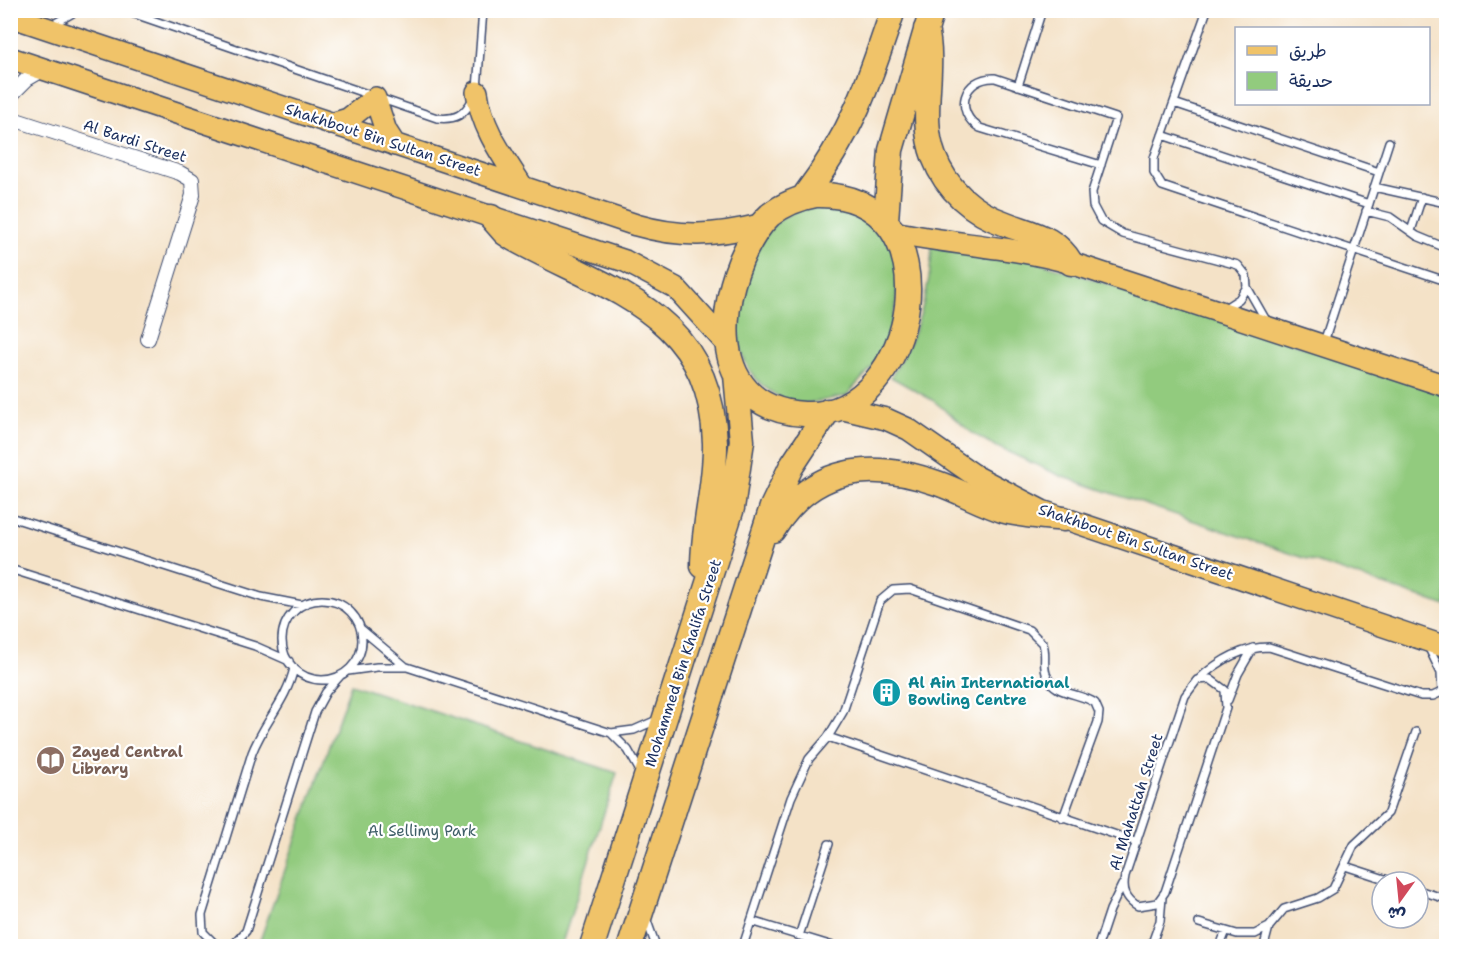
<svg xmlns="http://www.w3.org/2000/svg" width="1457" height="957" font-family="'Shantell Sans','Playpen Sans Arabic',sans-serif">
  <rect width="100%" height="100%" fill="#fff"/>
  <filter id="ink" filterUnits="userSpaceOnUse"><feTurbulence type="fractalNoise" baseFrequency=".0167" numOctaves="2"/><feDisplacementMap in="SourceGraphic" scale="12" xChannelSelector="R" yChannelSelector="G"/><feConvolveMatrix kernelMatrix="1 2 1 2 8 2 1 2 1" color-interpolation-filters="sRGB"/></filter>
  <filter id="wash" filterUnits="userSpaceOnUse"><feTurbulence type="fractalNoise" baseFrequency=".008" numOctaves="4" result="noise"/><feDisplacementMap in="SourceGraphic" scale="24" xChannelSelector="R" yChannelSelector="G"/><feGaussianBlur stdDeviation="1.35" result="paint"/><feColorMatrix in="noise" values="0 0 0 0 0 0 0 0 0 0 0 0 0 0 0 0 0 1.4 0 .05"/><feComposite in="paint" operator="in"/></filter>
  <g filter="url(#wash)">
    <rect width="100%" height="100%" fill="#f4e2c7"/>
    <path fill="#92cb7e" stroke="#567d6e" stroke-width="1.5" d="M802,206H842L878,224L898,260L896,305L888,336L876,363L846,396C831,398 810,405 796,403C784,401 772,393 763,386C720,349 738,271 769,230C776,220 792,213 802,206Z
      M932,240L988,246L1446,392V606L1061,476L995,446L972,433L934,401L891,377C917,337 932,288 932,240Z
      M351,684L617,773L561,946H258Z"/>
  </g>
  <g filter="url(#ink)">
    <g fill="none" stroke-linecap="round" stroke-linejoin="round">
      <defs>
        <path id="lane" d="M123,10L437,118C456,120 464,115 473,99
          M1207,10L1154,158V173L1162,186L1446,281
          M52,25L78,10
          M1018,86L1042,10
          M477,89L483,10
          M1174,103L1379,172
          M1162,135L1369,204
          M1101,165L980,128C953,112 963,77 995,78L1116,118L1092,192L1093,206L1101,221L1123,234L1238,265L1246,275L1247,287L1267,322
          M1374,187L1446,203
          M1366,211L1390,217L1417,236L1446,248
          M1411,231L1422,197
          M1225,308L1239,299L1247,287
          M1324,342L1389,142
          M10,517L261,597L302,605
          M10,569L255,646L289,661
          M282 640a40 40 0 1 1 80 0a40 40 0 1 1-80 0Z
          M361,629L405,666
          M1428,646L1441,673L1442,692
          M294,668C287,700 264,722 252,753L202,915L203,932L216,945L234,944L246,931L315,712L326,692L341,675
          M348,671L377,667H407L611,733L634,730L659,719
          M1210,679L1225,690L1226,708L1165,892L1157,903L1138,906C1126,899 1122,890 1125,876L1185,696L1197,680Z
          M1198,680C1218,661 1241,647 1269,647L1421,696H1433L1446,690
          M1228,700L1238,674L1253,648
          M611,733L628,750L640,771
          M828,737L1137,842
          M1345,866L1394,882
          M1418,890L1446,899
          M647,921L656,946
          M751,921L833,946
          M1199,923L1237,934H1255L1269,927L1284,909L1318,898L1333,889L1354,845L1388,813L1416,732
          M799,936L829,844
          M743,946L791,798L809,759L828,737L843,712L880,601L893,590L910,589L1029,630L1043,644C1047,655 1042,666 1047,676C1055,696 1080,692 1095,703L1099,712L1098,722L1063,818
          M1098,946L1110,910L1122,885
          M1151,946L1160,921L1162,898
          M1220,946L1226,931
          M1264,946L1269,927"/>
        <path id="street" d="M10,96L27,79L44,69
          M10,118L180,173L192,180L193,195L148,339"/>
        <path id="primary" d="M10,16L636,225C682,238 714,236 760,225
          M10,58L625,261L676,288L725,342
          M477,92C482,129 503,156 522,186
          M331,124L348,119L375,98L386,131L395,145
          M894,232C953,245 1013,246 1071,263L1446,386
          M839,408L886,419L908,429L977,477L1042,511L1446,647"/>
        <path id="highway" d="M926,29C936,72 918,115 934,157C946,189 973,213 1006,224C1032,234 1056,237 1071,263
          M816,195C959,191 920,420 804,414C717,409 715,323 741,260C748,244 757,227 770,215C784,204 799,198 816,195Z
          M803,198C852,133 868,86 893,10
          M491,217L505,233L514,239C608,291 711,311 715,443C716,484 703,525 703,566
          M886,221L891,150L932,10
          M773,530C812,466 871,460 937,483C960,491 982,504 1005,511C1024,516 1044,517 1064,519
          M592,946L732,508L742,441L736,375
          M630,946L772,507L791,467L828,411"/>
      </defs>
      <use href="#lane" stroke="#3c4a6e" stroke-width="10"/>
      <use href="#street" stroke="#3c4a6e" stroke-width="16"/>
      <use href="#primary" stroke="#3c4a6e" stroke-width="24"/>
      <use href="#highway" stroke="#3c4a6e" stroke-width="27"/>
      <use href="#lane" stroke="#fff" stroke-width="7"/>
      <use href="#street" stroke="#fff" stroke-width="14"/>
      <use href="#primary" stroke="#f0c369" stroke-width="21"/>
      <use href="#highway" stroke="#f0c369" stroke-width="24"/>
    </g>
  </g>
  <defs>
    <symbol id="building-disc" viewBox="-11 -11 22 22"><circle r="9.5" fill="#0f9aa8" stroke="#fff"/><path d="M-4-6H4V6H1V3H-1V6H-4ZM-2.5-4.3h1.7v1.8h-1.7ZM.8-4.3h1.7v1.8H.8ZM-2.5-1h1.7V.8h-1.7ZM.8-1h1.7V.8H.8Z" fill="#fff"/></symbol>
    <symbol id="library-disc" viewBox="-11 -11 22 22"><circle r="9.5" fill="#8d6e63" stroke="#fff"/><path d="M-6-4Q-3-5.5-.7-3.5V5Q-3 3-6 4ZM6-4Q3-5.5 .7-3.5V5Q3 3 6 4Z" fill="#fff"/></symbol>
  </defs>
  <g fill-rule="evenodd">
    <use href="#building-disc" x="870" y="676" width="33" height="33"/>
    <use href="#library-disc" x="34" y="744" width="33" height="33"/>
  </g>
  <g text-anchor="middle" dominant-baseline="central" stroke-width="4.5" stroke-linejoin="round" paint-order="stroke">
    <g font-size="15" fill="#1b2f5e" stroke="#fff">
      <text transform="translate(383 140) rotate(18)">Shakhbout Bin Sultan Street</text>
      <text transform="translate(135 141) rotate(18)">Al Bardi Street</text>
      <text transform="translate(1136 542) rotate(19)">Shakhbout Bin Sultan Street</text>
      <text transform="translate(683 663) rotate(-72)">Mohammed Bin Khalifa Street</text>
      <text transform="translate(1136 802) rotate(-72)">Al Mahattah Street</text>
    </g>
    <g font-size="15" font-weight="bold" fill="#0d838f" stroke="#fff" text-anchor="start">
      <text x="908" y="683">Al Ain International<tspan x="908" dy="17">Bowling Centre</tspan></text>
    </g>
    <g font-size="15" font-weight="bold" fill="#785e54" stroke="#fff" text-anchor="start">
      <text x="72" y="752">Zayed Central<tspan x="72" dy="17">Library</tspan></text>
    </g>
    <g font-size="15" fill="#3f5e68" stroke="#fff">
      <text x="422" y="831">Al Sellimy Park</text>
    </g>
  </g>
  <rect width="1457" height="957" fill="none" stroke="#fff" stroke-width="36"/>
  <rect x="1235" y="27" width="195" height="78" fill="#ffffff" stroke="#a4acbf" stroke-width="1.5"/>
  <rect x="1247" y="46" width="30" height="9" fill="#f0c369" stroke="#a4acbf" stroke-width="1.5"/>
  <text x="1289" y="57" font-size="18" fill="#1b2f5e">طريق</text>
  <rect x="1247" y="72" width="30" height="18" fill="#92cb7e" stroke="#a4acbf" stroke-width="1.5"/>
  <text x="1289" y="87" font-size="18" fill="#1b2f5e">حديقة</text>
  <g transform="translate(1400 900) rotate(195)"><circle r="28" fill="#ffffff" stroke="#a4acbf" stroke-width="1.5"/>
  <path d="M0-4.5L10 22L0 15L-10 22Z" fill="#d1495b"/>
  <text y="-9" font-size="16" font-weight="bold" text-anchor="middle" fill="#1b2f5e">ش</text>
  </g>
</svg>
